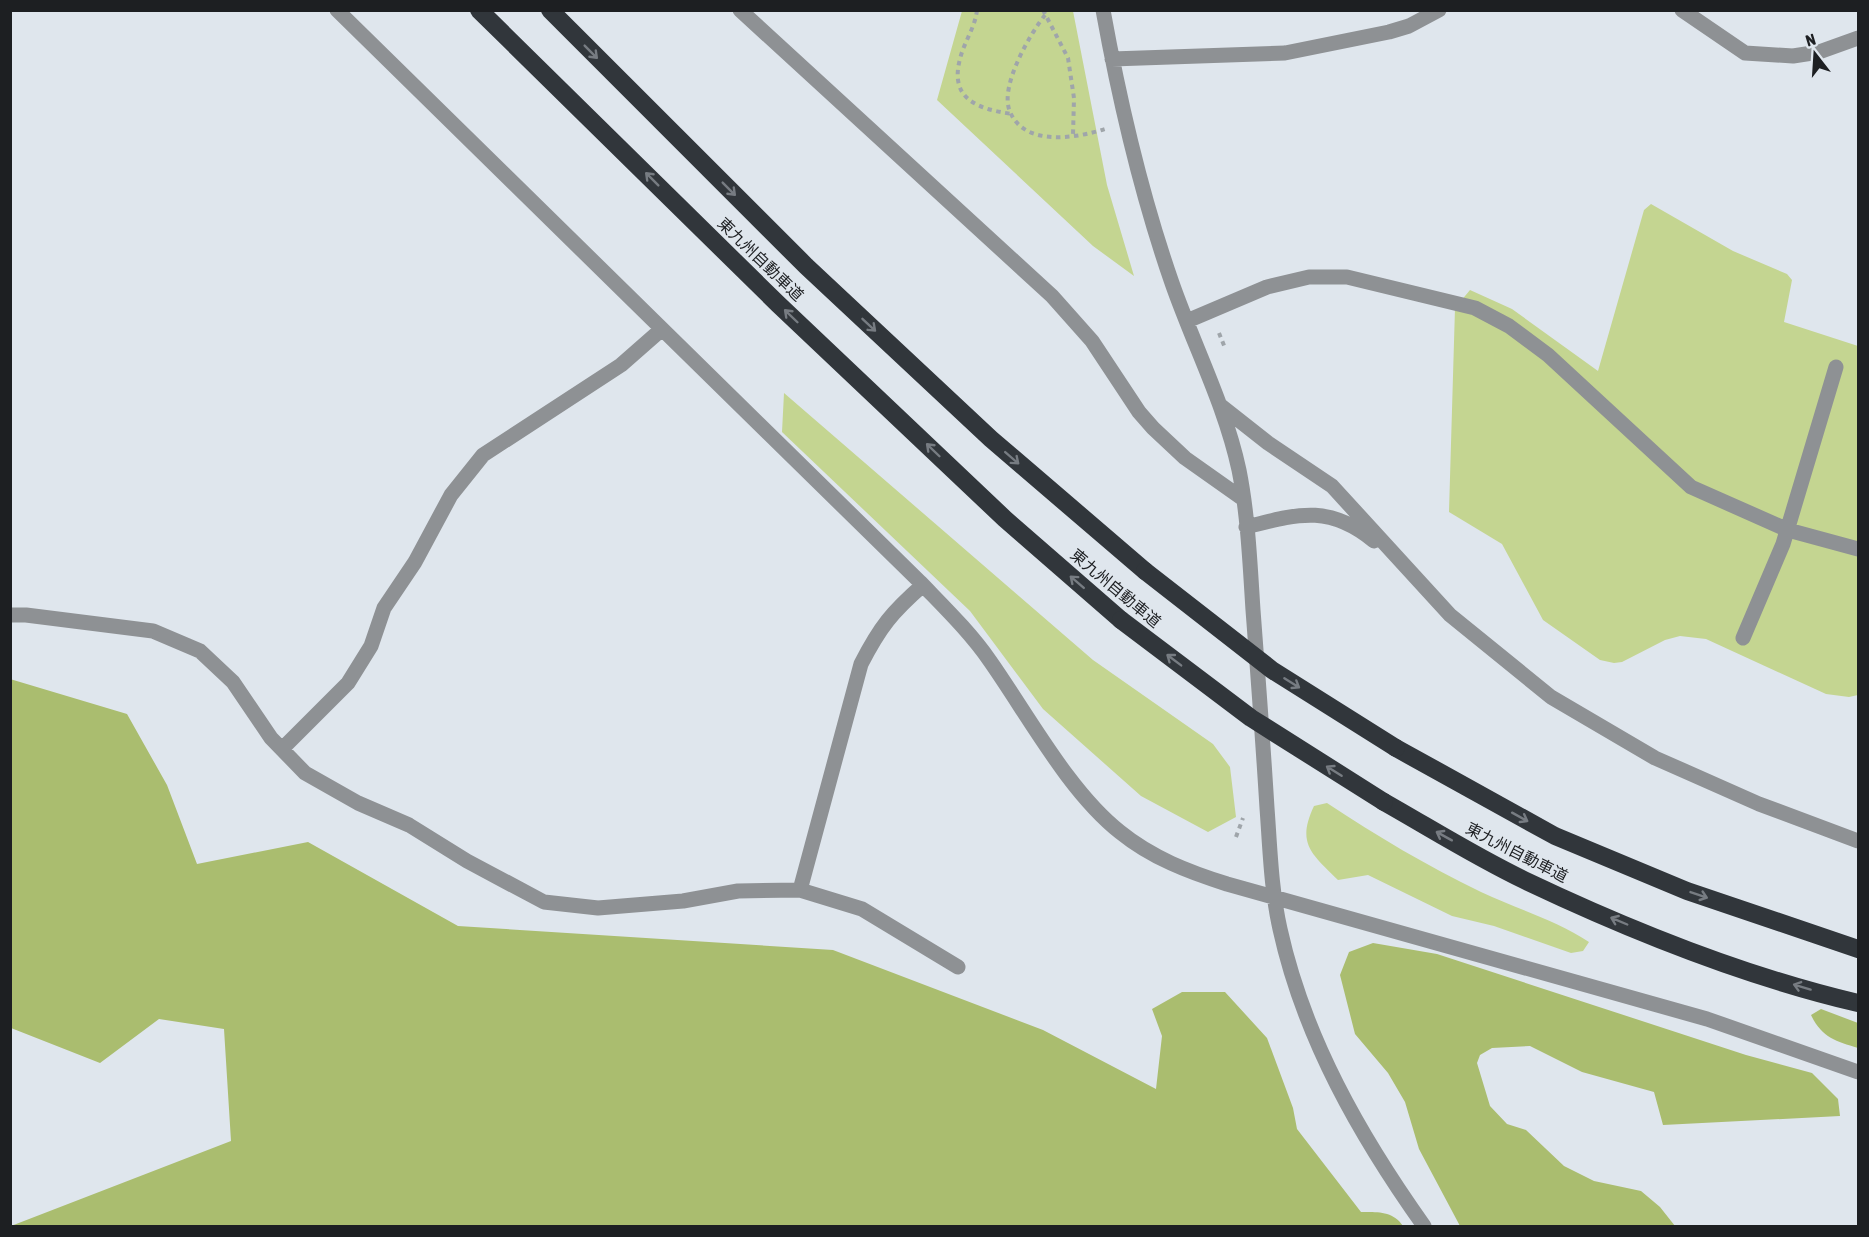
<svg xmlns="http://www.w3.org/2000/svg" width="1869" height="1237" font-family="'Asap Condensed','Noto Sans JP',sans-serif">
  <rect width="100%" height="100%" fill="#dfe6ed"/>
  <path fill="#c4d591" d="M962,11H1073L1107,185L1134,276L1093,246L937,100Z
    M1651,204L1733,251L1787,274L1792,280L1784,322L1858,346V695L1849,697L1826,694L1706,639L1680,636L1665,640L1622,662L1614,663L1600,660L1543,620L1502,544L1449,512L1455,308L1470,290L1512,309L1598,371L1644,210Z
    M784,393L1093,660L1213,744L1230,767L1236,817L1208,832L1141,796L1043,709L970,611L782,432Z
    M1327,803C1377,836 1427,866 1481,892C1517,909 1556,920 1589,942L1583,951L1571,953L1494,926L1452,916L1368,875L1338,880C1312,854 1296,844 1314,806Z"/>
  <path fill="#aabd6f" d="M10,679L127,714L167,785L197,864L308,842L458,926L833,950L1043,1030L1156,1089L1162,1036L1152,1009L1182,992H1225L1267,1038L1293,1108L1297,1129L1361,1212C1378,1212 1393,1211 1403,1226H11L231,1141L224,1029L159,1019L100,1063L11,1028Z
    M1373,943L1437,954L1746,1055L1812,1073L1838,1099L1840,1116L1663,1125L1654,1092L1582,1072L1530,1046L1492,1048L1480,1055L1477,1063L1490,1106L1507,1124L1526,1130L1564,1166L1594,1181L1641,1191L1660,1207L1675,1226H1460L1419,1149L1405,1102L1388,1073L1355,1034L1340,975L1349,952Z
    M1821,1009L1858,1023V1048C1836,1041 1822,1038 1811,1015Z"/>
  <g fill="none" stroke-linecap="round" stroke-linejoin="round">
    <path stroke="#9fa5aa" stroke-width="4" stroke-dasharray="4.5 4.5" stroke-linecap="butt" d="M977,10C975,28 964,42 960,59C949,100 979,109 1012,114
      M1043,10L1068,58L1074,98L1073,135
      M1045,15C1030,34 1001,84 1009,109C1022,148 1077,138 1105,129
      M1219,333L1225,348
      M1236,837L1243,818"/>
    <path stroke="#8e9194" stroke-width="15" d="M337,10L920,582C944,607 970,632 990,661C1028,715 1069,792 1120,832C1152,858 1189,872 1227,884L1707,1019L1858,1072
      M740,10L1052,296L1092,341L1139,412L1153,428L1185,458L1243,499
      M1103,10C1120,104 1141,194 1172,283C1194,346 1225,405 1239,470C1248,515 1250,564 1253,610C1258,676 1263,742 1267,808C1270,848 1271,889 1280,929C1304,1038 1360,1136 1424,1226
      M1682,10L1745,53L1793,56L1819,52L1858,38
      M1112,59L1285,53L1389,32L1409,26L1439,10
      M1187,321L1267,287L1309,277H1347L1475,308L1509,326L1548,355L1691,487L1788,530L1858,549
      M1221,406L1268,443L1332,486L1450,615L1551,697L1655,758L1759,804L1858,841
      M1246,527C1298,514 1329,504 1374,541
      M10,615H26L153,631L200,651L233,682L271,738L305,773L358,803L409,825L467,861L544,902L598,908L683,901L738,891L800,890L862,909L958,967
      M1743,638L1783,544L1836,367
      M282,749L348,683L371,646L384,608L415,562L451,495L483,455L621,365L662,329
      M800,890L861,664C880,627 892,612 923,585"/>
    <path stroke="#31363b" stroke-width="18" d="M479,10L778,304L1005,519L1121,620
      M550,10L806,266L991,439L1145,571
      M1396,748L1555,836L1687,891L1858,949
      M1384,802C1430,828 1476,857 1524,880C1627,929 1747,977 1858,1003"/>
    <path stroke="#31363b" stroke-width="18" d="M1145,571L1272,670L1396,748
      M1121,620L1251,718L1384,802"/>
  </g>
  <defs><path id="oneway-shaft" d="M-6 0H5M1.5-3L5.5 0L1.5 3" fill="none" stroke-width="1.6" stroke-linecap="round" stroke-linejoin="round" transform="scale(1.5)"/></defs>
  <g stroke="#777c82">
    <use href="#oneway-shaft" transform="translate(591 52) rotate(45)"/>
    <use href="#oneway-shaft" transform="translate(652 179) rotate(-135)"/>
    <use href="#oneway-shaft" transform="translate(729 189) rotate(45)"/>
    <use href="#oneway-shaft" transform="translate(791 316) rotate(-136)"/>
    <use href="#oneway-shaft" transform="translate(869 325) rotate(43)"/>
    <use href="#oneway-shaft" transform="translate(933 450) rotate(-136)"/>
    <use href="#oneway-shaft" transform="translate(1012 458) rotate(41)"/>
    <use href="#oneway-shaft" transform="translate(1077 582) rotate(-139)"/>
    <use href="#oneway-shaft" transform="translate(1174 660) rotate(-143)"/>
    <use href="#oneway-shaft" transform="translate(1292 683) rotate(32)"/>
    <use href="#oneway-shaft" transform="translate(1334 771) rotate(-148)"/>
    <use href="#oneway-shaft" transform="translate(1520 817) rotate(29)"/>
    <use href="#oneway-shaft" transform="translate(1444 836) rotate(-151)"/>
    <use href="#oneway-shaft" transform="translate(1699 895) rotate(19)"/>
    <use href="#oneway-shaft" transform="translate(1619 921) rotate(-157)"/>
    <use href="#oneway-shaft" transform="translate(1802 987) rotate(-163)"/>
  </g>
  <g text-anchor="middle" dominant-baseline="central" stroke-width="5" stroke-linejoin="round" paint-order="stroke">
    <g font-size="16" fill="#1d1f22" stroke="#dfe6ed">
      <text transform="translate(761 259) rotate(44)">東九州自動車道</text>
      <text transform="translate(1116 588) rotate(40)">東九州自動車道</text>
      <text transform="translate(1517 852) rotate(27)">東九州自動車道</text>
    </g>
  </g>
  <rect width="1869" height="1237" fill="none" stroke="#1d1f22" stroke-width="24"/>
  <g transform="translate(1815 54) rotate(343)" stroke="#dfe6ed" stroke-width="4.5" paint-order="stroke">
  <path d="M0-4.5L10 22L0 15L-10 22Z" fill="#1d1f22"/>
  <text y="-9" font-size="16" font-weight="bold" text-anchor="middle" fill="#1d1f22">N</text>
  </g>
</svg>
